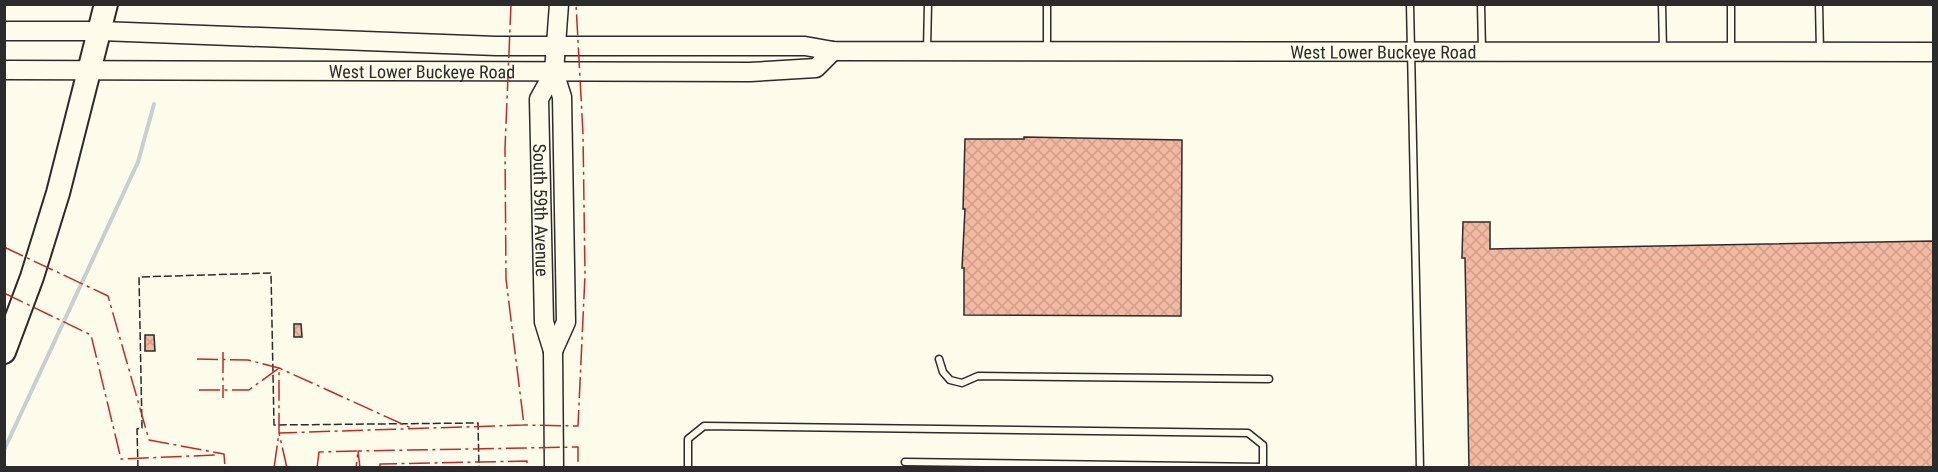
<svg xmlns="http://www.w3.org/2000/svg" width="1938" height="472" font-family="'Roboto Condensed',sans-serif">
  <defs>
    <pattern id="building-cross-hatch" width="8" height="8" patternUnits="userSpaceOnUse" patternTransform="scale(1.5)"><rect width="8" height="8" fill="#f2b8a0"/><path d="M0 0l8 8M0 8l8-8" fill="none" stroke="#d09e8a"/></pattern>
  </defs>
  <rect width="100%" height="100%" fill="#fdfbea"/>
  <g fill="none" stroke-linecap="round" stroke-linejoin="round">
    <path stroke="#c7d0d0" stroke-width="4" d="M4,450L138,162L154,104"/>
  </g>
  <path fill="url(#building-cross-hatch)" stroke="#2b2b2b" stroke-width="1.5" d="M1024,137L1182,140L1181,316L964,315V268H962L965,209H963L965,139H1024Z
    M1463,222H1490V249L1934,241V468H1469L1465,258H1462Z
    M294,324H301L302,337H294Z
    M145,335H154L155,351H145Z"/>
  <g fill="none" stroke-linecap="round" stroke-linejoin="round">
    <defs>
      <path id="lane" d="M1047,4V50
        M1410,4L1420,468
        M1481,4L1482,50
        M1662,4L1663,50
        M1731,4V51
        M1819,4L1820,51
        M927,49L928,4
        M939,359L943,372L950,380L962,383L978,376L1269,379
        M905,462L1263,467
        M688,468V439L704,426L1248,433L1263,445V468"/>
      <g id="secondary">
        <path id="s1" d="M4,31H101L496,46H805L833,51L1934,52"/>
        <path id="s2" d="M4,70L750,72L816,68L833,51"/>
        <path id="s3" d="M554,72L539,99L544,322L553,351L554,468"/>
        <path d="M553,351L566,322L562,97L554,72L559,4"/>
      </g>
      <path id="highway" d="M4,352L32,277L58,193L106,4"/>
    </defs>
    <use href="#lane" stroke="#2b2b2b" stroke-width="9"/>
    <use href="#secondary" stroke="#2b2b2b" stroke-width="21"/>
    <use href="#highway" stroke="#2b2b2b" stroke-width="26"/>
    <use href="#lane" stroke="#fdfbea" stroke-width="6"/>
    <use href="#secondary" stroke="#fdfbea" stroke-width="18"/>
    <use href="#highway" stroke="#fdfbea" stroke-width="22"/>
    <path stroke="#2b2b2b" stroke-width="1.5" stroke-dasharray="8 3" stroke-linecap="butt" d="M138,468L137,429L142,428L139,277L271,273L274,425L478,423L479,468"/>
    <path stroke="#c62828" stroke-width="1.5" stroke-dasharray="21 4.5 3 4.5" stroke-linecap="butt" d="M511,4L505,148L506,279L524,425
      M4,247L108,296L149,440L224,454L225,468
      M4,293L91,335L121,459L215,455
      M223,352V398
      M197,359L248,360L279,368L411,428
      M199,390H249L279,368V433L274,468
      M287,468L279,433L524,425L578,426L585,275L583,134L576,4
      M317,468L319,452L358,451L356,468
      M360,468L358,451L578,447V468
      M380,468V464L527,461V468"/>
  </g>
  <g text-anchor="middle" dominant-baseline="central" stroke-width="4.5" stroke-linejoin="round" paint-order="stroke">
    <g font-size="18" fill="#2b2b2b" stroke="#fdfbea">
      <text stroke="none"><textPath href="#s1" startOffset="1380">West Lower Buckeye Road</textPath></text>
      <text stroke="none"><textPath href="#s2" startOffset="418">West Lower Buckeye Road</textPath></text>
      <text stroke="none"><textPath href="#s3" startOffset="142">South 59th Avenue</textPath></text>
    </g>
  </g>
  <rect width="1938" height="472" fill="none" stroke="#2b2b2b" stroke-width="12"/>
</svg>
